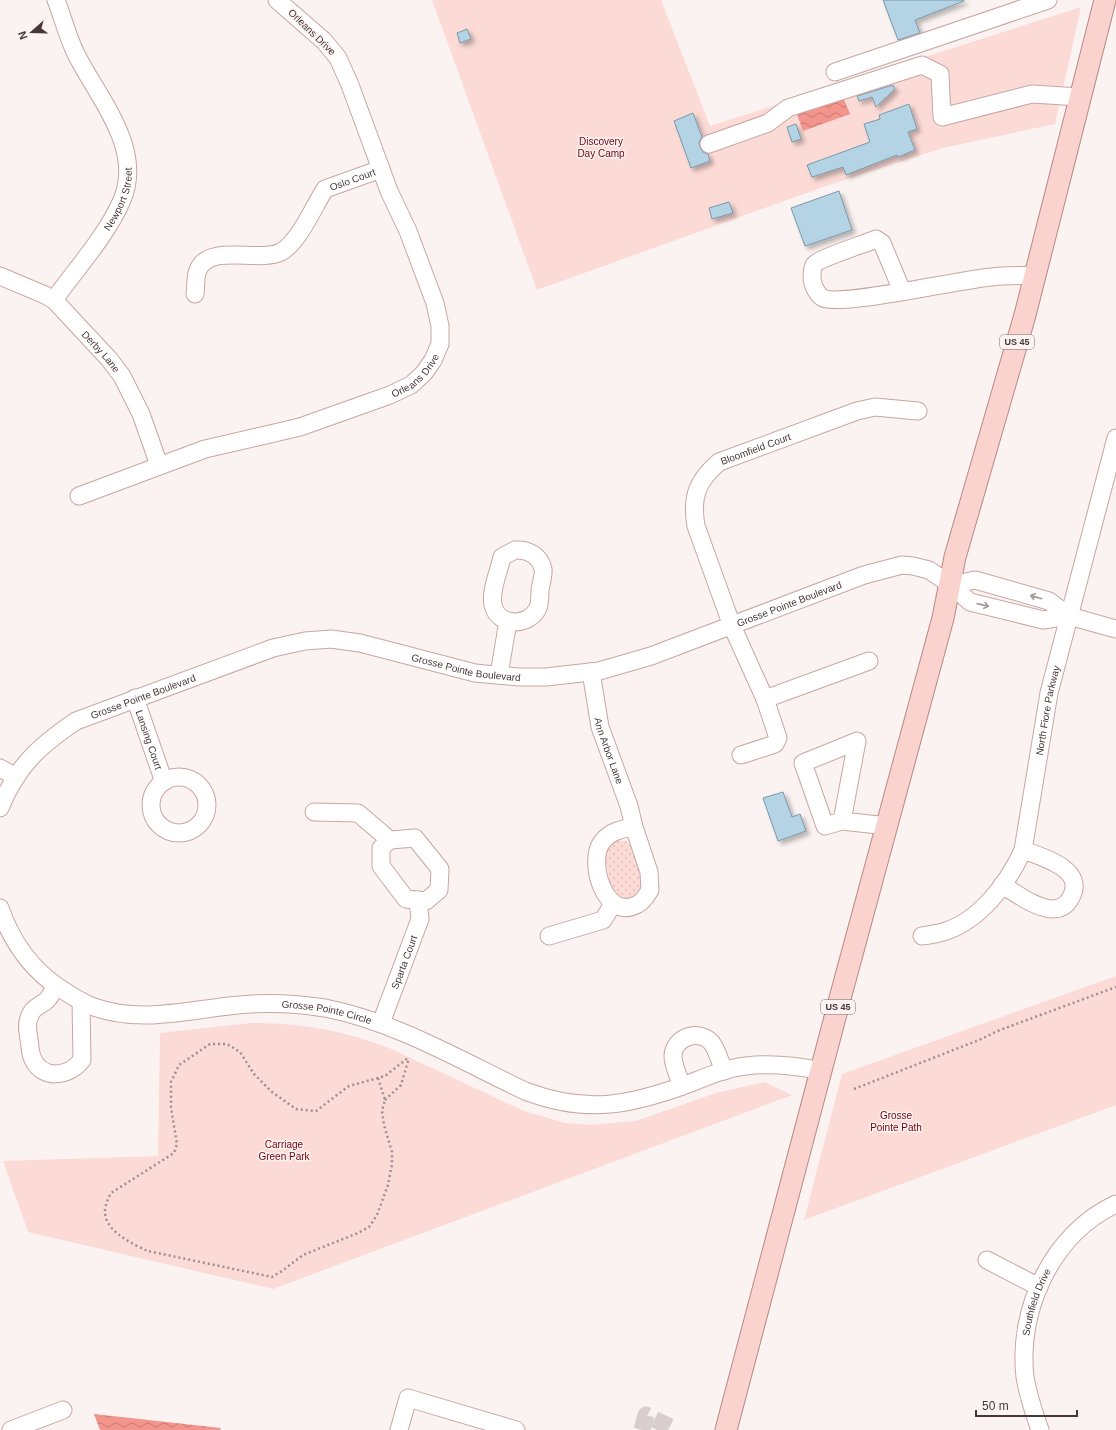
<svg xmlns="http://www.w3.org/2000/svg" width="1116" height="1430" font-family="Helvetica,sans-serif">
  <defs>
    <pattern id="grass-dots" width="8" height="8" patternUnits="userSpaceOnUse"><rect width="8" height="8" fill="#fcdad6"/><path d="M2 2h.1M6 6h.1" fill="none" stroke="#d9bcb8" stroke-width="1.8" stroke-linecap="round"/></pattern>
    <pattern id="water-waves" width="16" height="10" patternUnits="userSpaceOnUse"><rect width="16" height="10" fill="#f3958c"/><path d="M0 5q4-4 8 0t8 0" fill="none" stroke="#c77b73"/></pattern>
    <filter id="shadow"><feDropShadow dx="3.5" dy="3.5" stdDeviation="2" flood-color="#0004"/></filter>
  </defs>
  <rect width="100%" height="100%" fill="#fbf3f2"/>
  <path fill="url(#grass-dots)" d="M615,841H626L635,849L643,888L640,897L624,902L612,892L604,855L607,846Z"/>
  <path fill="#fcdad6" d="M432,0H661L710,126L1081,7L1055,124L943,148L829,185L537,290Z
    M1116,976V1105L804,1220L842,1074Z
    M251,1023C299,1022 345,1031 389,1048L524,1111L565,1123L589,1125L636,1121L716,1093L764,1082L792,1095L273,1289L28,1232L3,1161L158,1156L160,1033Z"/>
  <path fill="url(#water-waves)" d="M843,97L850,114L803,131L797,114Z
    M94,1414L221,1428L220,1430H100Z"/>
  <path fill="#b4d3e5" stroke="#7a98a8" filter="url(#shadow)" d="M883,0H964V1L915,20L920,33L898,40Z
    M467,29L471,39L460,43L457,33Z
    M893,85L895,89L876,107L872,97L859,101L857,96Z
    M909,104L917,129L908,132L915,150L898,157L897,155L846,175L843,167L812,177L807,165L870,142L864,124L880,119L879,115Z
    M693,113L702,137L699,142L700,147L703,152L708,154L710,161L691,168L674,121Z
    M796,124L801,139L792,142L787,127Z
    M839,191L852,230L805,246L791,208Z
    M729,202L733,213L712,219L709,208Z
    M783,792L792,817L800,814L806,831L778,841L763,798Z"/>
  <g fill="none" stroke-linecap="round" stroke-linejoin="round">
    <path stroke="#d7cecd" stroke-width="17" stroke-dasharray="17 8" stroke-linecap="butt" d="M642,1430L646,1415L676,1430"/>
    <defs>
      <g id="minor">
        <path d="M835,72L1048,0"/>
        <path d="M709,144L768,123L788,108L922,65L940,74L942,117L1032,94L1080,97"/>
        <path id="s1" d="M0,276L45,295L54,300L109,359L122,376L141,414L159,465"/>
        <path d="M902,291L882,243L876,239C865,244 819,258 814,265C812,269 812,273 812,277C812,284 817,295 823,298C842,307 962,279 992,277C1006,275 1020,276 1035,275"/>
        <path id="s2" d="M195,294C196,287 195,277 198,270C209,243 259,263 281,252C299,242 314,206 325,189L381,169"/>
        <path id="s3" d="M54,300C76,269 107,235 122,200C144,148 98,98 76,54C68,38 63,18 56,0"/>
        <path id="s4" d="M79,496L205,449L300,427L390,395L411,385L424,373L433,360L440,344V326L435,303L408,231L389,191L350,85L338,58L324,41L277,0"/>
        <path d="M515,550C527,549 540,555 543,569C544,574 541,584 540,590C540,595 540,603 538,608C529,627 498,627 493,605C490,591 499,571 502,557Z"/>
        <path d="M951,585L975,580L1049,601L1069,616L1116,629"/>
        <path id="s5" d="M591,672L600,727L629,806L634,827C622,829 610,831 602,842C587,861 605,923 638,904C643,902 647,895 650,890L649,872L634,827"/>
        <path d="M499,675L508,621"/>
        <path id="s6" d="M135,698L164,782"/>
        <path d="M765,699L869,661"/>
        <path id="s7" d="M741,755L775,744L778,738L765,699L732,626L696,526C691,497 697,481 719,462L857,411L875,407L918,411"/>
        <path d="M0,768L16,777"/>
        <circle cx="179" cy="805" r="28"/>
        <path id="s8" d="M0,808C17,766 39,746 76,721L273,648L305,641L331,639L360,643L475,673L518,677H546L599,671L651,656L864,575L902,565L913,566L929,570L951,585L970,602L1043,620L1069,616"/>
        <path d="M314,812L358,813L385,836L388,841"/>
        <path d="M842,821L857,741L803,763L825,826L842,821L887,826"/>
        <path d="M415,838L440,869L439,890L426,901L406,899L381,866V848L390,840Z"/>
        <path d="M1002,885C1016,893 1035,908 1052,909C1060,909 1066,906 1070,899C1088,870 1043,857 1023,850"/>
        <path id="s9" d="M0,908C11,940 29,967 58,987C69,994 81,1003 94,1007C138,1023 184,1011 229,1006C260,1002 294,1003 325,1008C396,1022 460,1060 525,1091C586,1114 628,1106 688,1084C706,1077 726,1068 746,1066C771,1063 797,1066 821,1071"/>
        <path d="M549,936L603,920L613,904"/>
        <path id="s10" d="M922,936C929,935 936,934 943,932C980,921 1008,883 1023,850L1049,693L1116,438"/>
        <path d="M56,986C53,990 50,998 46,1001C39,1006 32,1008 29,1018C26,1025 28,1032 29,1039C30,1045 30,1052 32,1057C41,1081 69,1077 82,1060L81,1001"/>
        <path id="s11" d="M381,1023L420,919L418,900"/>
        <path d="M682,1086C679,1077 673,1066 673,1056C674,1037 698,1029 711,1042C717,1049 720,1062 724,1071"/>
        <path d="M987,1260L1039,1287"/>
        <path d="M11,1430L63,1410"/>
        <path d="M399,1430L408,1398L516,1430"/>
        <path id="s12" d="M1040,1430C1034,1413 1028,1395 1025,1377C1017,1309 1053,1233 1116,1204"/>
      </g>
      <path id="major" d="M726,1430L842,991L943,618L955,557L1025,315L1105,0"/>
    </defs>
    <use href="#minor" stroke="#c8a6a2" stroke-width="19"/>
    <use href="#major" stroke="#b98984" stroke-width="23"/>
    <path stroke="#9c908f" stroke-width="2.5" stroke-dasharray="2 3" stroke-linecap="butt" d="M378,1078L385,1100L382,1111L384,1125L392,1152V1164L388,1185L377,1215L369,1227L358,1233L303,1255L282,1271L272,1277L148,1251C134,1245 110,1233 106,1218C103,1209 107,1201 111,1193L174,1153L177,1144L171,1108V1082L179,1065L210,1044H227L240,1052L254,1074L272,1092L296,1109L316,1111L349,1086L385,1076L409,1057
      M854,1089L979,1040L1000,1030L1116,987
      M385,1100L401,1085L409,1058"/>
    <use href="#minor" stroke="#fff" stroke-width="17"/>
    <use href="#major" stroke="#fad2ce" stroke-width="21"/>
  </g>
  <defs><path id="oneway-shaft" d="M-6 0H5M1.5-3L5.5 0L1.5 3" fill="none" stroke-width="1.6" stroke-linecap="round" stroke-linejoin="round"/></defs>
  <g stroke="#a39c9b">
    <use href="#oneway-shaft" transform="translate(1036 597) rotate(-164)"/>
    <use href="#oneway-shaft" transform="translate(983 605) rotate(13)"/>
  </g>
  <g text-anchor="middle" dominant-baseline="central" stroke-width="3" stroke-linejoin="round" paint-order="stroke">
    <g fill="#fbf3f2" stroke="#7d706f" stroke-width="1">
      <rect x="1000" y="335" width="34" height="14" rx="3"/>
      <rect x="821" y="1000" width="34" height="14" rx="3"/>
    </g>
    <g font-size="9" font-weight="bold" fill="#473837">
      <text x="1017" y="342">US 45</text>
      <text x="838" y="1007">US 45</text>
    </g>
    <g font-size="10" fill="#473837" stroke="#fbf3f2">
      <text transform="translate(312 32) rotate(44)">Orleans Drive</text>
      <text stroke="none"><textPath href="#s2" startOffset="220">Oslo Court</textPath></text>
      <text stroke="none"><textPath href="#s3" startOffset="121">Newport Street</textPath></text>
      <text stroke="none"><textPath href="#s1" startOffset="129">Derby Lane</textPath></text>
      <text stroke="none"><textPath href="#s4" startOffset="360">Orleans Drive</textPath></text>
      <text stroke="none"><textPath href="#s7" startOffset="381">Bloomfield Court</textPath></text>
      <text stroke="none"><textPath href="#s8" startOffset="861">Grosse Pointe Boulevard</textPath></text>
      <text stroke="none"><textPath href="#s8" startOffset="525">Grosse Pointe Boulevard</textPath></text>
      <text stroke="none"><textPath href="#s8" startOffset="189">Grosse Pointe Boulevard</textPath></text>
      <text stroke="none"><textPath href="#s10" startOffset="281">North Fiore Parkway</textPath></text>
      <text stroke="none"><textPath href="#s6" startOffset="44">Lansing Court</textPath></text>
      <text stroke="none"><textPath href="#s5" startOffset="81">Ann Arbor Lane</textPath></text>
      <text stroke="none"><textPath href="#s11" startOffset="65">Sparta Court</textPath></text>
      <text stroke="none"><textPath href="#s9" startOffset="376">Grosse Pointe Circle</textPath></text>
      <text stroke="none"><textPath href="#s12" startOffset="132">Southfield Drive</textPath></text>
    </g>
    <g font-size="10" fill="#76000b" stroke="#fbf3f2">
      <text x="601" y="141">Discovery<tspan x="601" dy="12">Day Camp</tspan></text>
      <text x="896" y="1115">Grosse<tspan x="896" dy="12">Pointe Path</tspan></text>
      <text x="284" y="1144">Carriage<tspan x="284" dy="12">Green Park</tspan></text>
    </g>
  </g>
  <g transform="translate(32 32) rotate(250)" stroke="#fbf3f2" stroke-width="3" paint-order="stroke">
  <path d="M0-3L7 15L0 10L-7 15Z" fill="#473837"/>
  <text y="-6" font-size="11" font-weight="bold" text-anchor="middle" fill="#473837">N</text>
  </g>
  <path d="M976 1410v6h101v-6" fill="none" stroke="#473837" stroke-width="2"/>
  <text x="982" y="1410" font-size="12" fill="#473837" stroke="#fbf3f2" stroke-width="3" paint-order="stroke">50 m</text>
</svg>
